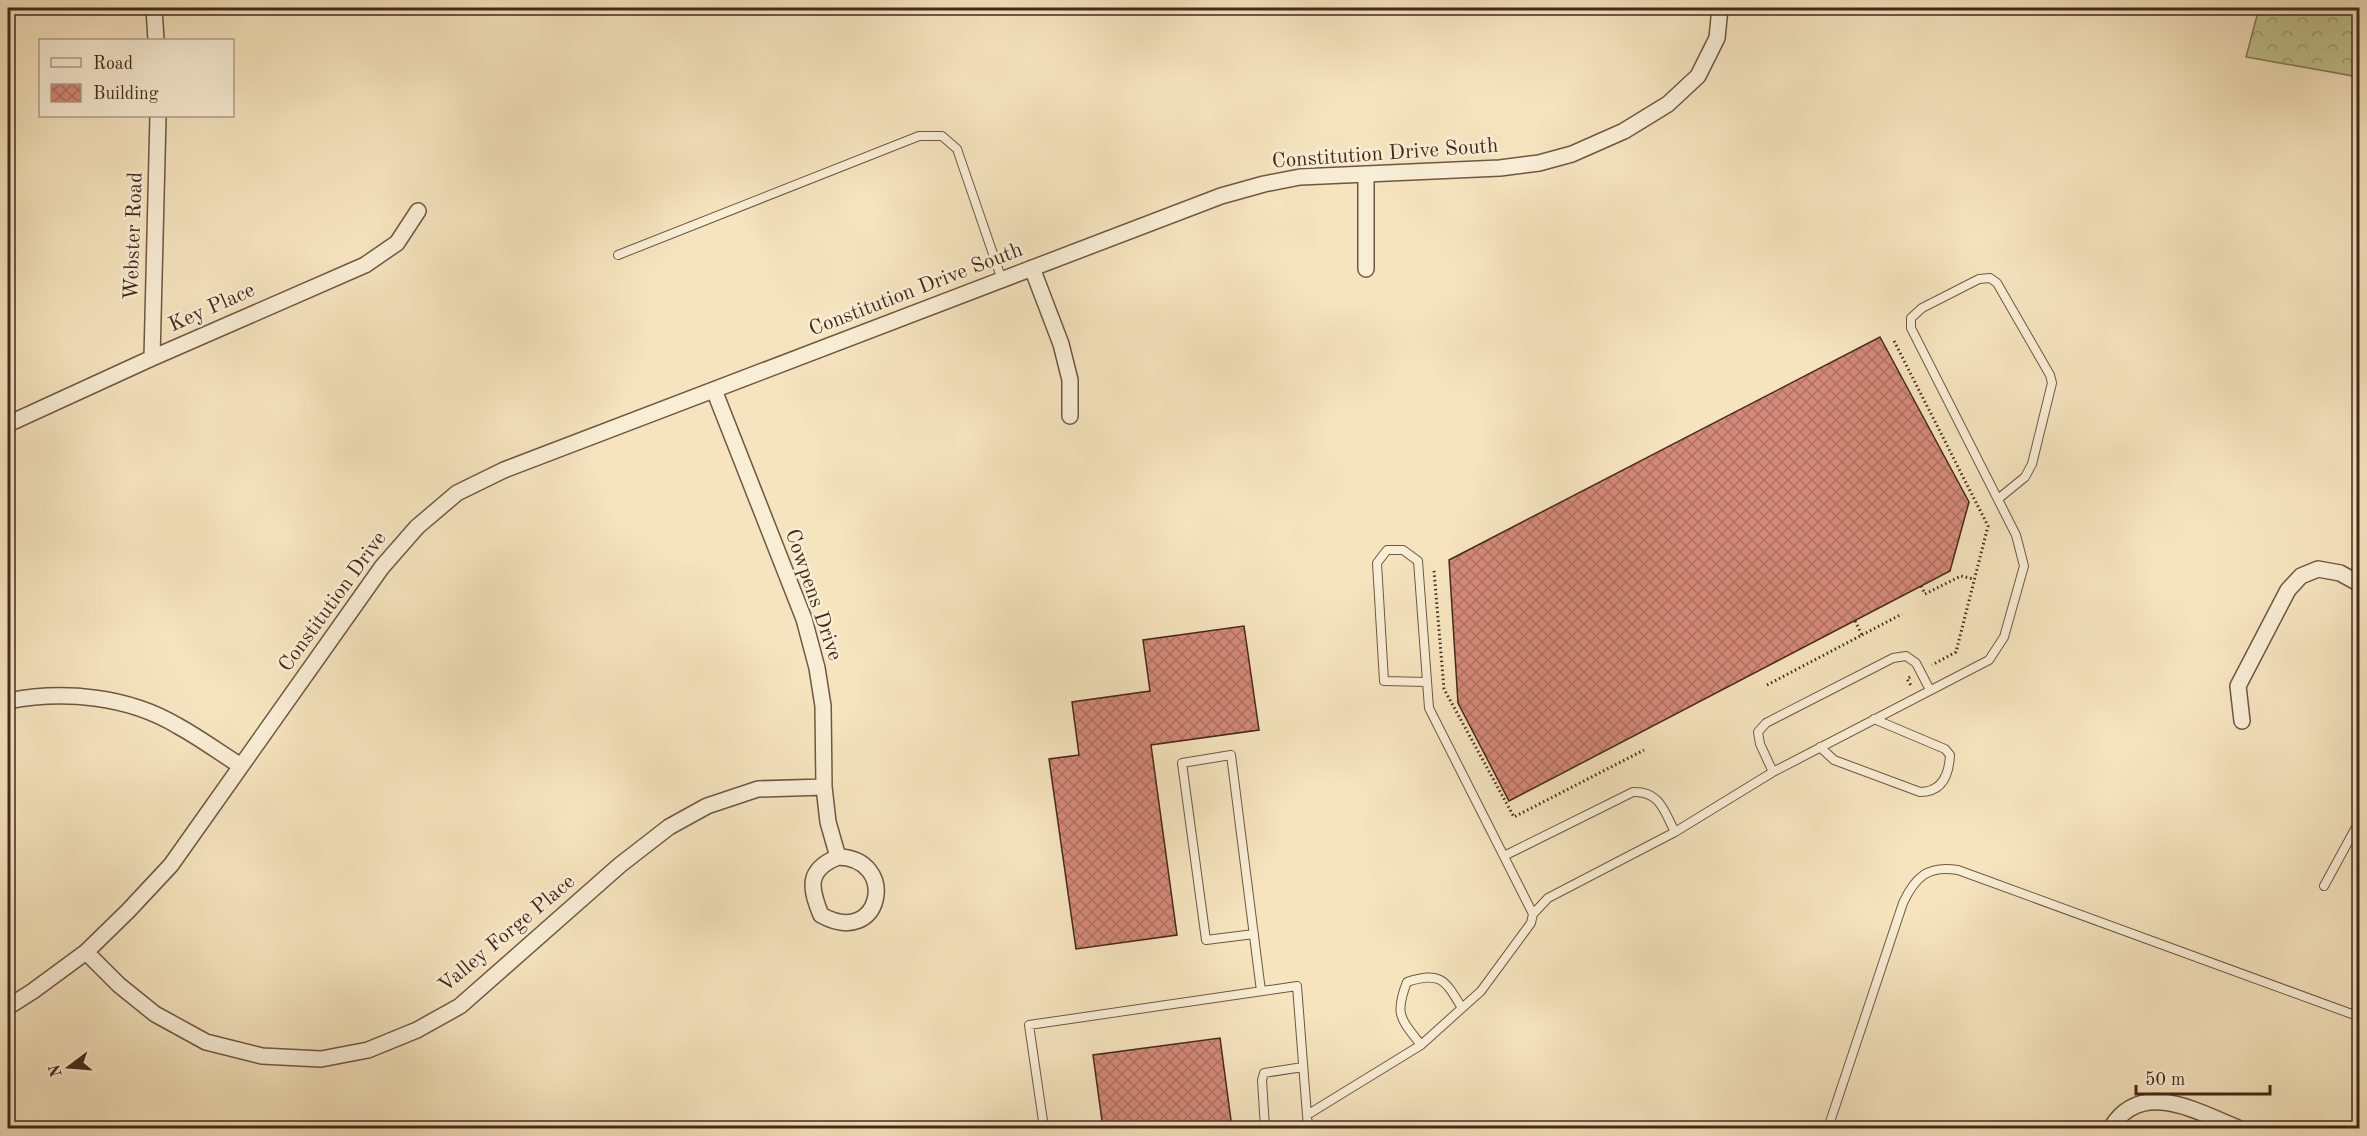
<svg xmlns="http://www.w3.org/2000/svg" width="2367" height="1136" font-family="'Old Standard TT',serif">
  <defs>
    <pattern id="forest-crowns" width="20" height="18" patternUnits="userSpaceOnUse" patternTransform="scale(1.5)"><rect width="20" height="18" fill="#bfc38f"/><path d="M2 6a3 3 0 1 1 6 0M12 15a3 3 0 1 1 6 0" fill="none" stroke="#9d9e74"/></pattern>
    <pattern id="building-cross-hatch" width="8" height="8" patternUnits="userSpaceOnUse" patternTransform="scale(1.5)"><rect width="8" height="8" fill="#d58978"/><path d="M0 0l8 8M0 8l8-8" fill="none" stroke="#ae7062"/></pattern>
  </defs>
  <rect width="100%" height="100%" fill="#f5e4be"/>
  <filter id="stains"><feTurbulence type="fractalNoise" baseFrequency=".00333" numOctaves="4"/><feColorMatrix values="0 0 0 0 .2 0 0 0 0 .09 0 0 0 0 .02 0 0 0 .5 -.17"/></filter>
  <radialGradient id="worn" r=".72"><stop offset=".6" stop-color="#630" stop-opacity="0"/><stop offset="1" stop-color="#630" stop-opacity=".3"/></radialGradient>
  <path fill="url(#forest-crowns)" stroke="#827654" stroke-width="1.5" d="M2259,8H2359V77L2246,57Z"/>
  <path fill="url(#building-cross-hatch)" stroke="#442819" stroke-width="1.5" d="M1880,337L1969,502L1950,571L1509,801L1458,703L1449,560Z
    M1244,626L1259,730L1151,745L1177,935L1076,949L1049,759L1079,755L1072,702L1150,691L1143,640Z
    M1220,1038L1232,1128H1103L1093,1055Z"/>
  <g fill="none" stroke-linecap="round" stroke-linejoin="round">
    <defs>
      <path id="lane" d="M618,255L919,136H942L957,149L1002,280
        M1427,682L1384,681L1377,563L1387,550H1403L1418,561L1429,708L1533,914
        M1820,747L1834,760L1920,792C1942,792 1949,775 1950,755L1945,749L1874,719
        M1773,772L1760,744L1758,732L1766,723L1893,658L1906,656L1916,663L1930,690
        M1504,856L1633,792C1660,791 1664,811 1675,832
        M2324,886L2360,820
        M1254,934L1206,940L1182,763L1231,755L1261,991
        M1462,1008C1445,980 1441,971 1407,982C1394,1015 1401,1019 1421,1045L1481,991L1531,923L1533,914L1548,898L1675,832L1773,772L1989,660L2004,637L2024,566L2016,535L1911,328V318L1922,308L1979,279L1990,278L1997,283L2050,375L2052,383L2032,464L2025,477L1998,499
        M1307,1115L1421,1045
        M1044,1128L1029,1025L1297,986L1308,1128
        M1265,1128L1262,1080L1264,1073L1303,1067
        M1828,1128L1903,903C1915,877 1928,865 1958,870L2360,1017"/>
      <path id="street" d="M154,8L156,40
        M1366,174V269
        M1032,268L1061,344L1070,380V416
        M152,358L158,116
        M714,390L804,619L817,668L823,706L824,787L828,822L838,857C806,870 810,888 821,915C882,949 899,858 838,857
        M8,424L152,358L365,265L397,243L418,211
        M8,701C64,690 128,696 178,726C200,738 220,753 241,766
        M2242,721L2238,686L2288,590L2301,576L2318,569L2340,573L2360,584
        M86,952L119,985L155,1014L206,1042L262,1056L321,1059L368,1050L417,1030L460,1006L620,865L669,827L707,806L758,789L824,787
        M8,1007L33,991L86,952L128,911L171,865L382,567L417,527L457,493L504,470L1221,196L1264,184L1300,177L1500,168L1539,163L1572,154L1624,131L1668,104L1698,76L1717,38L1720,8
        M2111,1128C2141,1078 2198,1112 2238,1128"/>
    </defs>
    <use href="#lane" stroke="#705742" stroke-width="10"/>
    <use href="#street" stroke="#705742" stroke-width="18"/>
    <path stroke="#442819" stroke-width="3" stroke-dasharray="1.5 3" stroke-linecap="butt" d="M1894,341L1988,526L1956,652L1932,665
      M1434,571L1444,689L1514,817L1644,750
      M1921,586L1925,594L1961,576L1974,579
      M1862,635L1902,614
      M1910,677L1907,679L1912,687
      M1767,685L1862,635L1855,621"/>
    <use href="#lane" stroke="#f8edd5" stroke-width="8"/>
    <use href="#street" stroke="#f8edd5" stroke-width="15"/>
  </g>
  <g text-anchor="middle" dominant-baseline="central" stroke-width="5" stroke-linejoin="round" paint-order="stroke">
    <g font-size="21" fill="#442819" stroke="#f8edd5">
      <text transform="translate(1385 154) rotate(-4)">Constitution Drive South</text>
      <text transform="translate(134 236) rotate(-88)">Webster Road</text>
      <text transform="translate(916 290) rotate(-21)">Constitution Drive South</text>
      <text transform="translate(212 308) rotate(-24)">Key Place</text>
      <text transform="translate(813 595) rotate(71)">Cowpens Drive</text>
      <text transform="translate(333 602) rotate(-54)">Constitution Drive</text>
      <text transform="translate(507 934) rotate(-40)">Valley Forge Place</text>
    </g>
  </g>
  <rect width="2367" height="1136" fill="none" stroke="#f5e4be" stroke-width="30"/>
  <rect x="9" y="9" width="2349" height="1118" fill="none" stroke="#442819" stroke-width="3"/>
  <rect x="15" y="15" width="2337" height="1106" fill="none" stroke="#442819" stroke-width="1.5"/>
  <rect x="39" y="39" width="195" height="78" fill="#f8edd5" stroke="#b09e8a" stroke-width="1.5"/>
  <rect x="51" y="58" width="30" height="9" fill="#f8edd5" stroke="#b09e8a" stroke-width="1.5"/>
  <text x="93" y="69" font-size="18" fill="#442819">Road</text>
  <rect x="51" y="84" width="30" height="18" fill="url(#building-cross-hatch)" stroke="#b09e8a" stroke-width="1.5"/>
  <text x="93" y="99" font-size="18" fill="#442819">Building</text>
  <g transform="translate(69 1067) rotate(254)" stroke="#f8edd5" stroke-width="4.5" paint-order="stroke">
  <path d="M0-4.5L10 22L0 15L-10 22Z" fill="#442819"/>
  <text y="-9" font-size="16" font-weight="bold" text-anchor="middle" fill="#442819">N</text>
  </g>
  <path d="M2136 1085v9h134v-9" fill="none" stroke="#442819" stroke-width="3"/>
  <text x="2145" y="1085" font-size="18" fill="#442819" stroke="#f8edd5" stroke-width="4.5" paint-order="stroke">50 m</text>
  <rect width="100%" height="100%" filter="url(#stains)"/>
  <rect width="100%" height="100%" fill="url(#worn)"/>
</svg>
